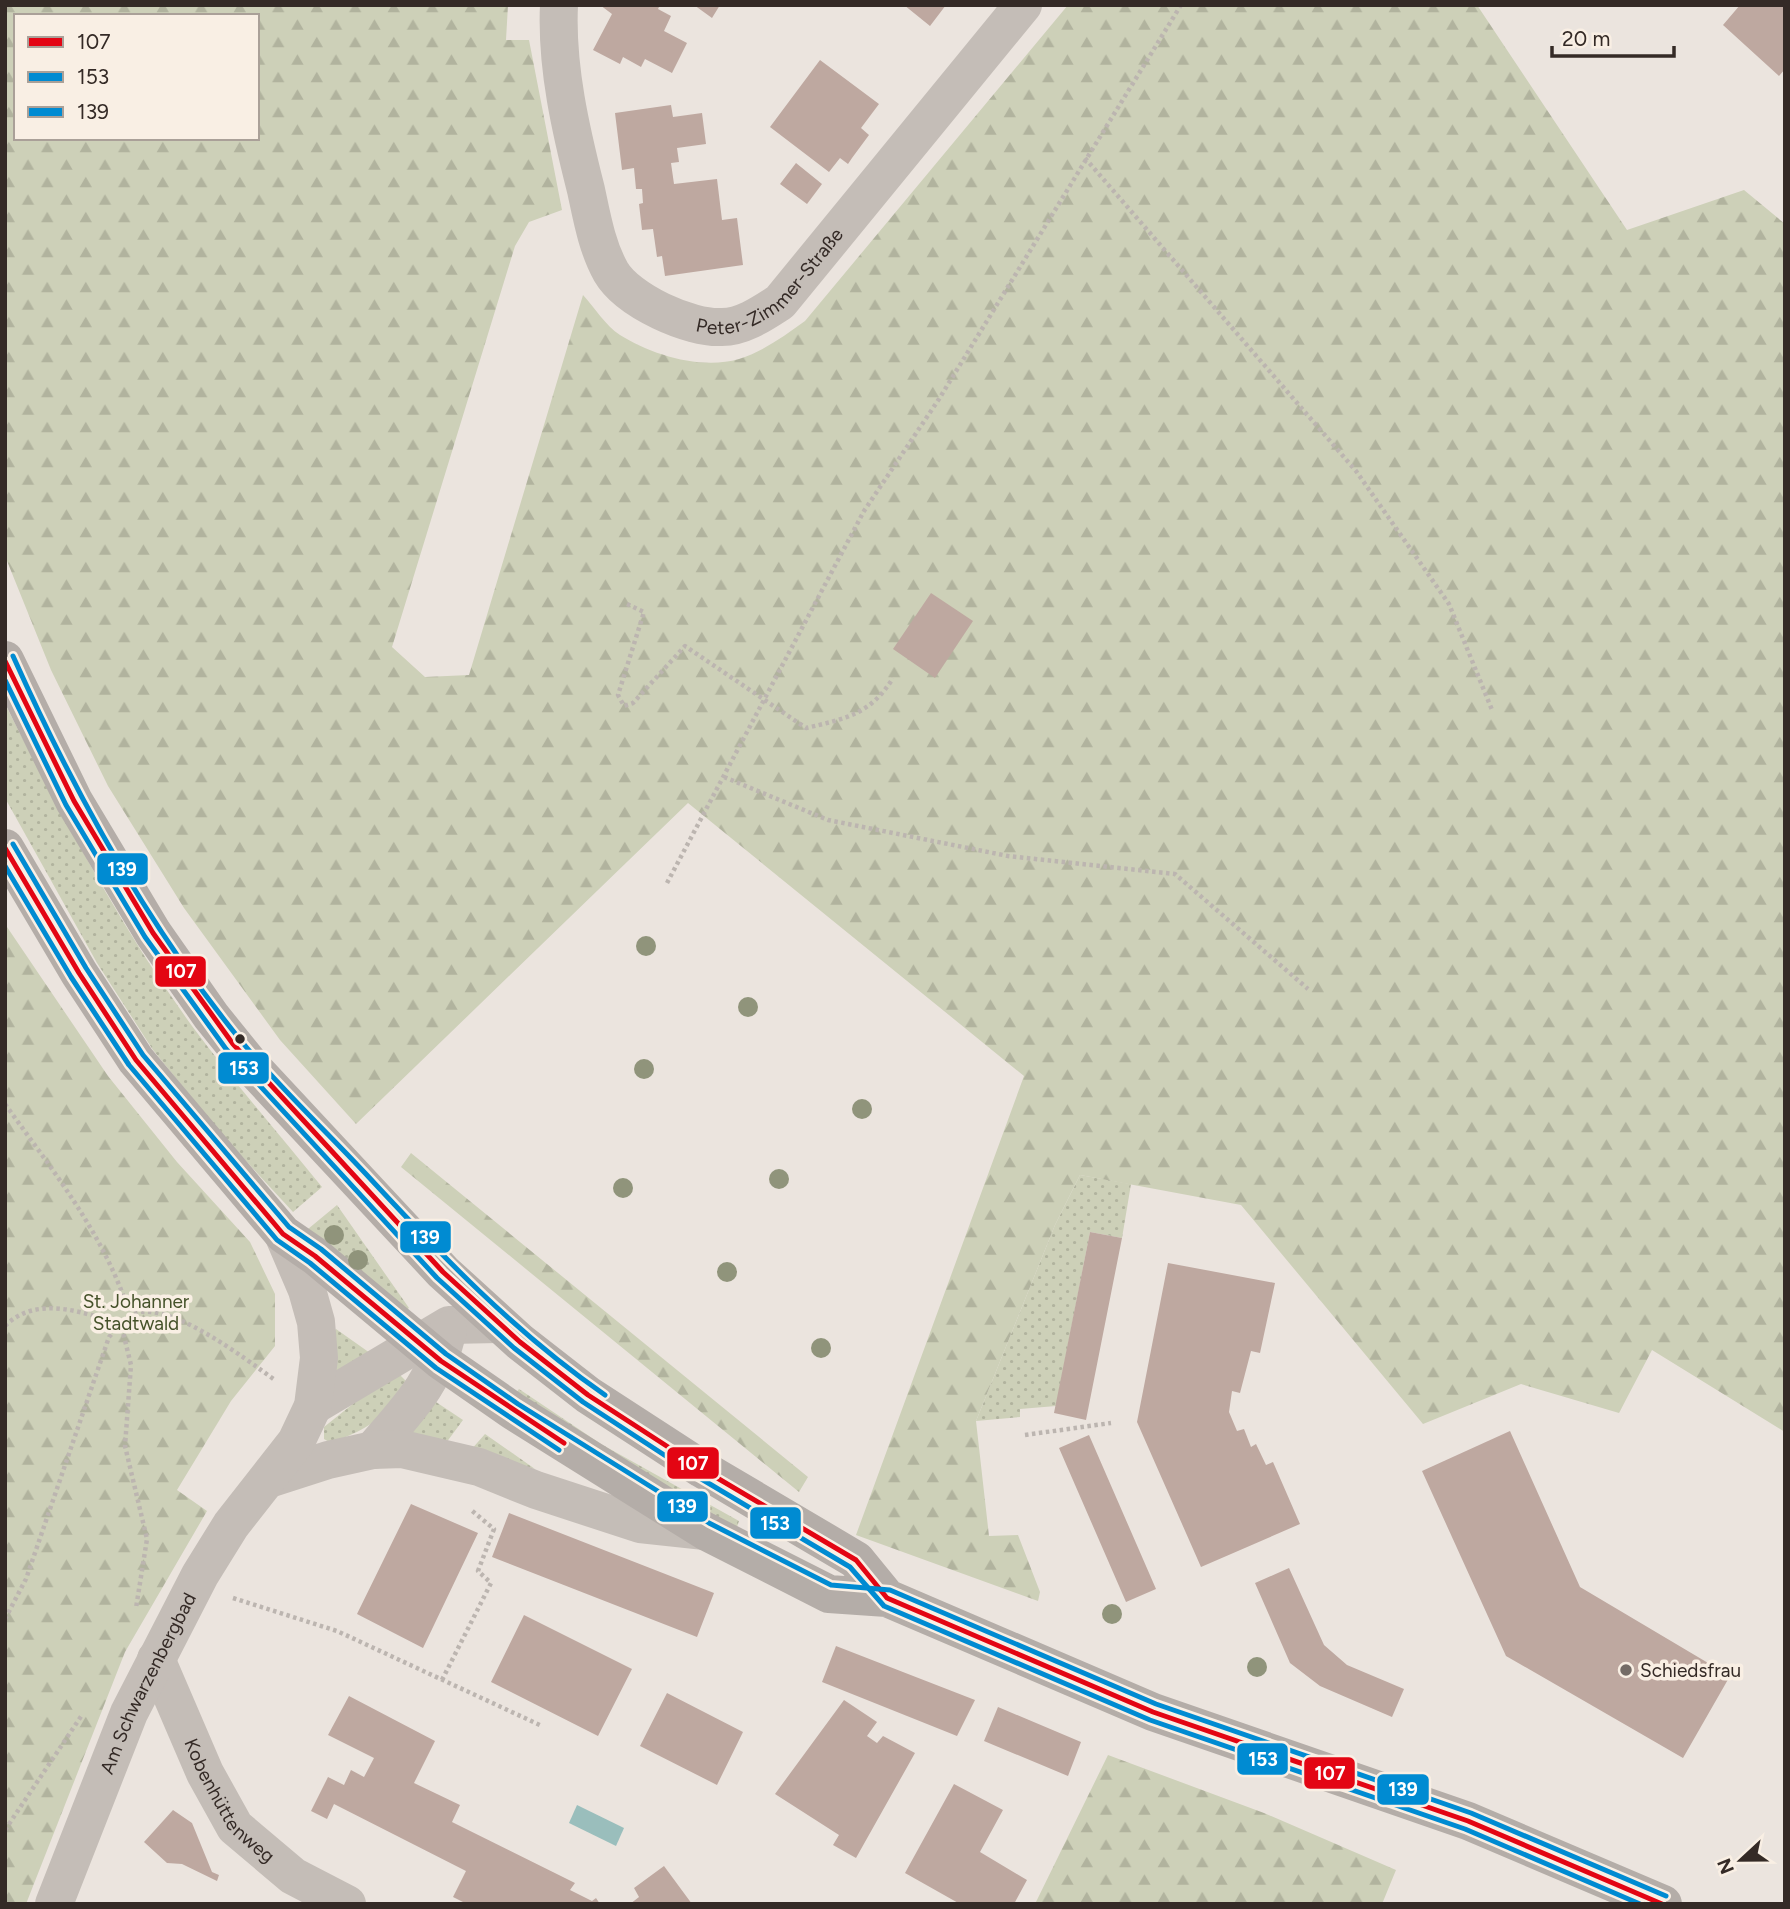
<svg xmlns="http://www.w3.org/2000/svg" width="1790" height="1909" font-family="Figtree,sans-serif">
  <defs>
    <pattern id="green-dots" width="8" height="8" patternUnits="userSpaceOnUse" patternTransform="scale(1.75)"><rect width="8" height="8" fill="#cdd0b8"/><path d="M2 2h.1M6 6h.1" fill="none" stroke="#b1b39e" stroke-width="1.8" stroke-linecap="round"/></pattern>
    <pattern id="forest-firs" width="22" height="20" patternUnits="userSpaceOnUse" patternTransform="scale(1.75)"><rect width="22" height="20" fill="#cdd0b8"/><path d="M5 1l3.5 6h-7zM16 11l3.5 6h-7z" fill="#b1b39e"/></pattern>
  </defs>
  <rect width="100%" height="100%" fill="#ebe4de"/>
  <path fill="url(#green-dots)" d="M5,704C61,814 119,925 192,1026C233,1081 279,1134 322,1187L293,1212L223,1136L153,1050L97,963L5,798Z
    M1080,1175L1131,1184L1122,1238L1090,1232L1056,1406L1020,1409V1417L976,1421L1055,1225Z
    M337,1205L409,1308L400,1314L308,1229Z
    M336,1329L370,1353L329,1382L332,1333Z
    M400,1375L409,1384C381,1419 373,1427 331,1443L324,1439V1427L369,1391Z
    M519,1389L601,1444L739,1521L736,1530L512,1398Z
    M433,1400L463,1420L446,1443L411,1438L410,1429Z
    M485,1434L535,1469L470,1451Z"/>
  <path fill="url(#forest-firs)" fill-rule="evenodd" d="M5,5H508L506,40H529L562,210L529,222L515,246L392,647L425,677L469,675L583,295C594,307 606,326 620,335C652,355 701,370 739,359C764,351 784,336 805,321L1068,5H1477L1627,230L1744,190L1785,224V1432L1652,1350L1619,1413L1521,1384L1423,1424L1241,1205L1080,1175L1055,1225L976,1421L989,1536L1018,1535L1040,1592L1038,1601L856,1535L1024,1076L688,803L356,1124L280,1040L184,908L108,786L51,670L5,556ZM16,16H257V138H16Z
    M5,924L108,1076L177,1162L250,1242L275,1294V1346L231,1401L177,1490L207,1511L125,1652L26,1904H5Z
    M411,1153L808,1477L799,1492L401,1167Z
    M1108,1755L1264,1813L1396,1870L1382,1904H1035Z"/>
  <path fill="#9abebc" d="M577,1805L624,1828L616,1846L569,1823Z"/>
  <path fill="#bea8a0" d="M600,5H660L658,9L671,16L664,31L687,43L672,73L645,59L641,67L623,57L620,64L593,50L612,14Z
    M694,5H720L712,18Z
    M904,5H946L930,26Z
    M1740,5H1785V69L1779,76L1723,25Z
    M820,60L879,104L861,128L869,135L852,158L848,164L840,158L829,172L770,127Z
    M671,105L673,117L702,113L706,144L677,148L679,162L671,163L674,184L717,179L722,220L737,218L743,265L665,276L662,256L657,257L653,229L642,230L639,204L643,203L642,189H636L634,168L622,170L615,113Z
    M796,163L822,184L807,204L780,184Z
    M931,593L973,621L935,678L893,649Z
    M1090,1232L1122,1238L1086,1420L1054,1413Z
    M1168,1263L1275,1283L1260,1353L1251,1351L1240,1393L1232,1391L1229,1412L1237,1431L1244,1429L1251,1447L1256,1444L1266,1465L1273,1462L1300,1524L1201,1567L1137,1422Z
    M1510,1431L1580,1587L1730,1676L1683,1758L1506,1656L1422,1471Z
    M1089,1435L1156,1589L1126,1602L1059,1448Z
    M411,1504L478,1533L423,1648L357,1614Z
    M509,1513L714,1593L697,1637L492,1557Z
    M1289,1568L1324,1645L1347,1665L1404,1689L1392,1717L1320,1686L1290,1663L1255,1583Z
    M524,1615L632,1669L598,1736L491,1682Z
    M836,1646L975,1700L957,1736L822,1682Z
    M667,1693L743,1732L717,1785L640,1746Z
    M349,1696L435,1741L414,1783L460,1805L452,1822L575,1883L570,1890L592,1901L596,1898L600,1904H467L453,1897L466,1871L334,1804L327,1819L311,1811L328,1777L344,1785L351,1770L364,1777L374,1758L328,1735Z
    M844,1700L877,1722L867,1736L877,1743L883,1736L915,1753L856,1858L833,1845L839,1835L775,1794Z
    M998,1707L1081,1742L1068,1776L984,1741Z
    M954,1784L1003,1810L980,1852L1027,1880L1014,1904H960L905,1873Z
    M173,1810L192,1823L212,1872L219,1875L217,1881L182,1864L167,1863L144,1842Z
    M664,1866L692,1904H630L639,1897L634,1888Z"/>
  <g fill="none" stroke-linecap="round" stroke-linejoin="round">
    <path stroke="#bcb5b0" stroke-width="4.5" stroke-dasharray="3.5 3.5" stroke-linecap="butt" d="M1085,158L1356,471L1449,604L1492,710
      M627,604L644,612L618,695L624,706L633,703L685,646L806,728C845,719 871,714 893,678
      M724,777L828,820L1008,856L1175,874L1308,989
      M667,883L864,511L939,399L1181,5
      M5,1104C53,1171 105,1235 130,1315
      M5,1326C37,1294 84,1313 121,1324L131,1365L125,1446L147,1539L136,1608
      M1025,1435L1111,1423
      M233,1598L337,1631L542,1726
      M5,1619L26,1579L109,1337C116,1330 123,1318 132,1314C169,1299 245,1359 275,1380
      M442,1680L491,1583L478,1571L494,1529L470,1509
      M5,1830L82,1715"/>
    <g stroke="#c4bdb7" stroke-width="38">
      <path id="s1" d="M559,5C556,67 571,131 586,190C592,218 597,247 611,272C628,301 690,329 722,327C743,327 763,313 780,302L1023,5"/>
      <path d="M313,1406L449,1325L498,1324"/>
      <path d="M373,1450C407,1410 436,1382 448,1330"/>
      <path d="M269,1479L328,1460L373,1450L402,1449L479,1467L536,1490L640,1524L705,1531"/>
      <path id="s2" d="M156,1659L205,1773L235,1827L293,1876L347,1904"/>
      <path id="s3" d="M54,1904L129,1713L200,1575L231,1525L296,1442L313,1406L319,1358L316,1322L307,1290L283,1234"/>
    </g>
    <path stroke="#b4ada8" stroke-width="38" d="M5,660L74,801L153,933L211,1016L253,1068L443,1272L520,1342L588,1395L702,1469L856,1560L887,1598
      M5,848L79,973L136,1060L283,1234L315,1256L441,1361L513,1411L705,1531L829,1594L887,1598L1153,1712L1468,1821L1663,1904"/>
    <defs>
      <path id="bus-1" d="M5,661L74,801L153,933L233,1044L443,1272L520,1342L588,1395L702,1469L856,1560L887,1598L1153,1712L1468,1821L1662,1904
        M5,848L79,973L136,1060L283,1234L315,1256L441,1361L564,1443"/>
      <path id="bus-2" d="M5,680L66,805L145,937L226,1049L437,1278L514,1348L583,1402L698,1477L850,1567L884,1606L1150,1720L1465,1829L1640,1904
        M5,866L71,977L129,1065L277,1240L310,1263L436,1368L559,1450"/>
      <path id="bus-3" d="M13,656C74,792 147,926 242,1042C280,1088 324,1129 365,1173C440,1254 514,1332 605,1395
        M13,844L86,968L143,1055L289,1227L321,1249L446,1354L518,1404L709,1523L831,1585L890,1590L1156,1704L1471,1813L1666,1896"/>
    </defs>
    <use href="#bus-1" stroke="#f9efe4" stroke-width="10"/>
    <use href="#bus-2" stroke="#f9efe4" stroke-width="10"/>
    <use href="#bus-3" stroke="#f9efe4" stroke-width="10"/>
    <use href="#bus-1" stroke="#e30513" stroke-width="5"/>
    <use href="#bus-2" stroke="#008bd2" stroke-width="5"/>
    <use href="#bus-3" stroke="#008bd2" stroke-width="5"/>
  </g>
  <g fill="#90947b">
    <circle cx="646" cy="946" r="10"/>
    <circle cx="748" cy="1007" r="10"/>
    <circle cx="644" cy="1069" r="10"/>
    <circle cx="862" cy="1109" r="10"/>
    <circle cx="779" cy="1179" r="10"/>
    <circle cx="623" cy="1188" r="10"/>
    <circle cx="334" cy="1235" r="10"/>
    <circle cx="358" cy="1260" r="10"/>
    <circle cx="727" cy="1272" r="10"/>
    <circle cx="821" cy="1348" r="10"/>
    <circle cx="1112" cy="1614" r="10"/>
    <circle cx="1257" cy="1667" r="10"/>
  </g>
  <circle fill="#342a26" stroke="#f9efe4" stroke-width="2.5" cx="240" cy="1039" r="6"/>
  <circle fill="#746b66" stroke="#f9efe4" stroke-width="2.5" cx="1626" cy="1670" r="7"/>
  <g text-anchor="middle" dominant-baseline="central" stroke-width="7" stroke-linejoin="round" paint-order="stroke">
    <g font-size="19" fill="#342a26" stroke="#f9efe4">
      <text stroke="none"><textPath href="#s1" startOffset="467">Peter-Zimmer-Straße</textPath></text>
      <text stroke="none"><textPath href="#s3" startOffset="240">Am Schwarzenbergbad</textPath></text>
      <text stroke="none"><textPath href="#s2" startOffset="161">Kobenhüttenweg</textPath></text>
    </g>
    <g font-size="19" fill="#45522a" stroke="#f9efe4">
      <text x="136" y="1301">St. Johanner<tspan x="136" dy="22">Stadtwald</tspan></text>
    </g>
    <g font-size="19" fill="#342a26" stroke="#f9efe4" text-anchor="start">
      <text x="1640" y="1670">Schiedsfrau</text>
    </g>
  </g>
  <g stroke="#f9efe4" stroke-width="2.5">
    <rect x="96" y="852" width="53" height="34" rx="7" fill="#008bd2"/>
    <rect x="154" y="955" width="53" height="33" rx="7" fill="#e30513"/>
    <rect x="217" y="1051" width="53" height="34" rx="7" fill="#008bd2"/>
    <rect x="399" y="1220" width="53" height="34" rx="7" fill="#008bd2"/>
    <rect x="666" y="1446" width="54" height="34" rx="7" fill="#e30513"/>
    <rect x="656" y="1490" width="53" height="33" rx="7" fill="#008bd2"/>
    <rect x="749" y="1506" width="53" height="34" rx="7" fill="#008bd2"/>
    <rect x="1236" y="1742" width="53" height="34" rx="7" fill="#008bd2"/>
    <rect x="1303" y="1756" width="53" height="34" rx="7" fill="#e30513"/>
    <rect x="1376" y="1773" width="54" height="33" rx="7" fill="#008bd2"/>
  </g>
  <g font-size="19" text-anchor="middle" font-weight="bold" fill="#fff">
    <text x="122" y="876">139</text>
    <text x="181" y="978">107</text>
    <text x="244" y="1075">153</text>
    <text x="425" y="1244">139</text>
    <text x="693" y="1470">107</text>
    <text x="682" y="1513">139</text>
    <text x="775" y="1530">153</text>
    <text x="1263" y="1766">153</text>
    <text x="1330" y="1780">107</text>
    <text x="1403" y="1796">139</text>
  </g>
  <rect width="1790" height="1909" fill="none" stroke="#342a26" stroke-width="14"/>
  <rect x="14" y="14" width="245" height="126" fill="#f9efe4" stroke="#aaa098" stroke-width="2"/>
  <rect x="28" y="37" width="35" height="10" fill="#e30513" stroke="#aaa098" stroke-width="2"/>
  <text x="77" y="49" font-size="21" fill="#342a26">107</text>
  <rect x="28" y="72" width="35" height="10" fill="#008bd2" stroke="#aaa098" stroke-width="2"/>
  <text x="77" y="84" font-size="21" fill="#342a26">153</text>
  <rect x="28" y="107" width="35" height="10" fill="#008bd2" stroke="#aaa098" stroke-width="2"/>
  <text x="77" y="119" font-size="21" fill="#342a26">139</text>
  <g transform="translate(1741 1860) rotate(248)" stroke="#f9efe4" stroke-width="5" paint-order="stroke">
  <path d="M0-5L12 26L0 18L-12 26Z" fill="#342a26"/>
  <text y="-10" font-size="19" font-weight="bold" text-anchor="middle" fill="#342a26">N</text>
  </g>
  <path d="M1552 46v10h122v-10" fill="none" stroke="#342a26" stroke-width="3.5"/>
  <text x="1562" y="46" font-size="21" fill="#342a26" stroke="#f9efe4" stroke-width="5" paint-order="stroke">20 m</text>
</svg>
